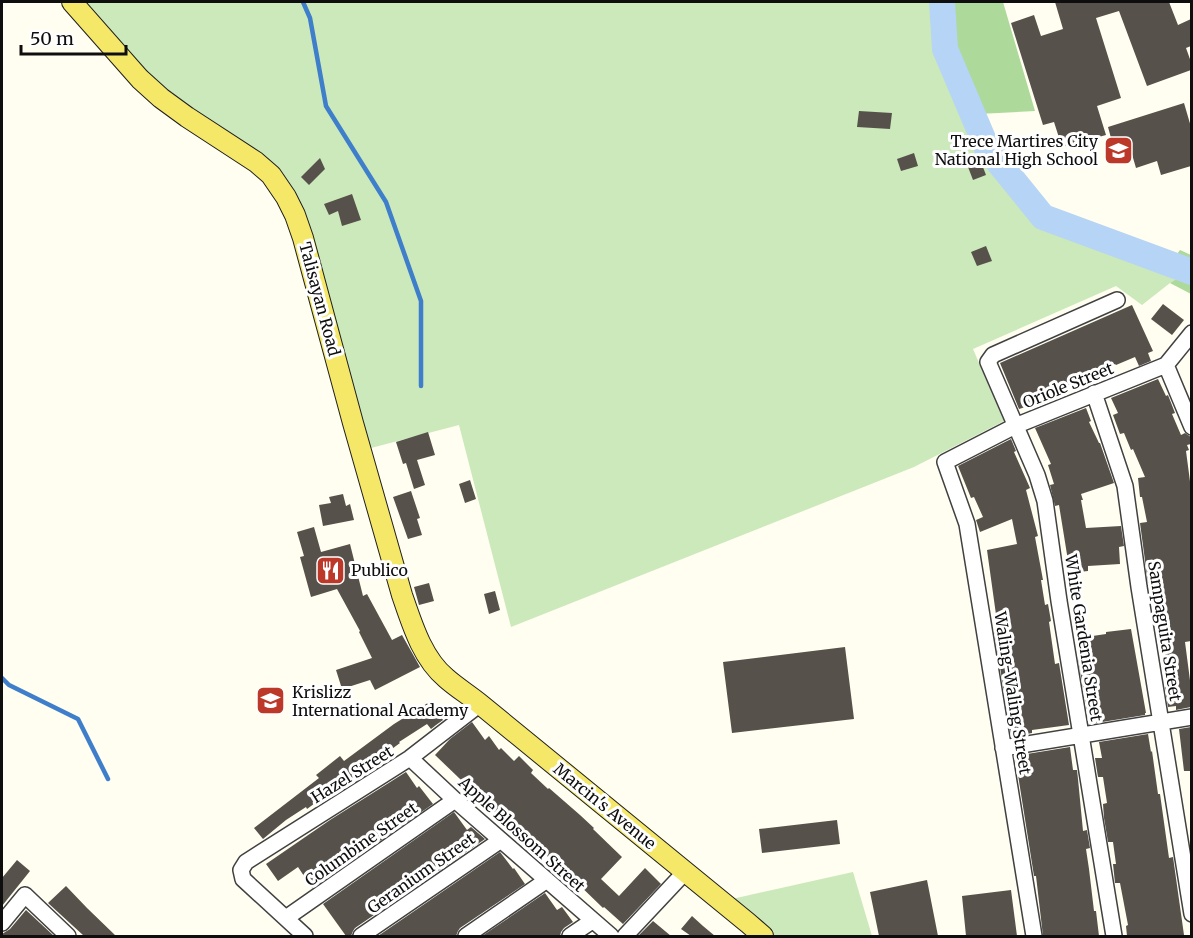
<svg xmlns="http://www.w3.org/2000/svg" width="1193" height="938" font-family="Merriweather,serif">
  <rect width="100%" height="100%" fill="#fffef0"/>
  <path fill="#cbe9ba" d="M80,2H938L941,49L983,149L1042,219L1187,273L1170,283L1142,305L1116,286L973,349L1004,421L914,467L511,627L459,425L371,448L343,355L315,254L258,154L226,130L179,103L148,78Z
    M853,872L872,936H769L732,899Z"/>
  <path fill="#add99a" d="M948,2H1003L1035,111L978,114L951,50Z
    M1180,250L1191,255V294L1170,283L1186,273L1168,266Z"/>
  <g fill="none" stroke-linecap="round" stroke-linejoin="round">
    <path stroke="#3e7eca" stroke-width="4.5" d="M303,2L310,18L326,106L386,202L421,301V386
      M2,678L9,685L78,719L108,779"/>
    <path stroke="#b6d4f5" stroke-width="26" d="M942,2L945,49L987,148L1043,217L1192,272"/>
  </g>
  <path fill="#57514b" d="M1055,2H1169L1178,25L1191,19V46L1186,48L1191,62V70L1147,86L1119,11L1096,18L1121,98L1097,106L1106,135L1062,147L1054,122L1043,125L1011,23L1034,15L1041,36L1063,29Z
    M1184,103L1191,127V166L1161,175L1157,161L1136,168L1129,144L1114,149L1108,127Z
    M859,111L892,113L890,129L857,127Z
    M914,153L918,166L901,171L897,159Z
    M320,158L325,169L309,185L301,177Z
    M981,162L986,175L973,180L968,167Z
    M352,194L361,220L342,226L338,211L329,215L324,204Z
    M986,246L992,261L977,266L971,252Z
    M1163,304L1184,320L1172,335L1151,319Z
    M1132,305L1153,351L1148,353L1151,361L1139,366L1135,357L1116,365L1115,364L1092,373L1093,376L1033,398L1035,404L1019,409L1000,363Z
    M1158,379L1166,396L1168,395L1175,413L1172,414L1181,435L1185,433L1191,437V444L1187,445L1189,450L1186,451L1191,489V641L1185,642L1191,688V707L1176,710V706L1168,707L1165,686H1168L1166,666H1167L1155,581L1148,583L1140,523L1147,522L1142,497H1140L1138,478L1145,477L1133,449L1131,450L1124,433L1120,434L1113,415L1118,413L1111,398Z
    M1086,408L1091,421L1089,422L1099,443H1100L1114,483L1081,494L1083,500H1081L1086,528L1121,526L1124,546L1119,547L1120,564L1088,566V571L1070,573L1059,505L1055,506L1050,485L1054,484L1048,465L1051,464L1035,428Z
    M428,432L435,455L417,460L425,485L414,489L406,463L403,464L396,442Z
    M1011,439L1016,451L1014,452L1030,488L1026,490L1038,536L1035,537L1043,580H1041L1045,605L1048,604L1051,621L1049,622L1055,664L1059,663L1069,725L1032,730V733L1011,737L994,629H998L987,550L1017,544L1012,519L980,532L976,520L983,517L974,497L971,498L958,466Z
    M470,480L476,499L465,503L459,484Z
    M411,491L420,518L417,519L422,535L408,539L393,497Z
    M343,494L346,506L350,504L354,520L323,526L319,505L331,503L329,497Z
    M314,527L321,552L350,544L363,596L367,594L392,640L402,635L420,667L375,690L370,680L342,689L336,670L372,658L359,632L360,631L337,589L311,597L300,557L304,556L297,532Z
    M429,583L434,601L419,605L414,587Z
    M495,591L500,610L489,614L484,594Z
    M1131,629L1146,713H1145V715L1096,723V721H1089L1078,659H1082L1079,638L1106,634V632Z
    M845,647L854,719L732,733L723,662Z
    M431,701L443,720L436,725L431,729L427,724L399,742L400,743L381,757L379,754L354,773L356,776L332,795L330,792L307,809L306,807L286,820L263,839L254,828L319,778L316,775L340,756L344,761L394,724Z
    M472,722L485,740L489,736L499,750L501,748L514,761L519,756L533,770L531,773L548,789L549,788L580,815L594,828L593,829L622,857L601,879L619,896L645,868L661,884L623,924L604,907L603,908L573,879L572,880L542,851L540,853L509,822L507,824L435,755L450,739Z
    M1191,727V771H1184L1179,729Z
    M1148,734L1151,752L1152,751L1158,794H1160L1169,858L1173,857L1184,935L1176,936H1127L1126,926L1128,925L1120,883H1115L1113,864H1116L1113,842H1108L1104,818L1103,804L1107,803L1103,777H1098L1095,758H1102L1099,742Z
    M1070,747L1073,770H1077L1078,779L1083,831L1087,830L1090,848L1086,849L1089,869L1094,911H1096L1099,936H1043L1036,876H1034L1015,756Z
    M406,772L417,788L419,786L433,804L312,888L298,867L278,881L266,864L330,820Z
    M454,812L467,830L471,827L485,839L355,928L353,931L351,936H346L323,904Z
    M837,820L840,844L762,853L759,829Z
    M500,852L513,869L514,868L525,884L460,928L458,931L456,936H378Z
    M17,860L30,871L2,906V878Z
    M927,880L938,936H879L870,892Z
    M66,886L87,908L116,936H84L48,903Z
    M1011,890L1017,936H966L962,896Z
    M545,893L557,910L562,907L573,922L564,928L561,932L560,936H482Z
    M26,910L54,936H2V934L10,929Z
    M692,916L703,926L715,936H691L681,929Z
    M653,921L671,936H638Z"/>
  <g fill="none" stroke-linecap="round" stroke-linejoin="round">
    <defs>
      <path id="minor" d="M1166,365L1192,427
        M1094,393L1125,486L1139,587L1192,914
        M1003,748L1192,717
        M410,758L455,800L611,936
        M286,918L455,800
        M2,923L25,895L68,936
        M305,936L243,879L241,870L246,862L410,758L480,704
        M361,936L501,840
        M466,936L547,880
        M570,936L592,921
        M625,936L685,872
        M1034,936L967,524L945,462L1015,426L1166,365L1192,333
        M1114,936L1059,601L1045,501L1037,475L988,362L993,355L1117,300"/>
      <path id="major" d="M72,2L140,79L161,98L187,117L256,162L271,175L286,197L295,215L303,238L353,423L402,595C412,624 422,658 446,678C456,687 469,695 480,704L748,923L763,936"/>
    </defs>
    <use href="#minor" stroke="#414141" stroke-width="18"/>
    <use href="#major" stroke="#1f1f1f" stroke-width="22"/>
    <use href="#minor" stroke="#fff" stroke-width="15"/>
    <use href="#major" stroke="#f5e869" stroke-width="20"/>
  </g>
  <defs>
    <symbol id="school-square" viewBox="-11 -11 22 22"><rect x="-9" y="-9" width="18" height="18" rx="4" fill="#bc3829" stroke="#fff"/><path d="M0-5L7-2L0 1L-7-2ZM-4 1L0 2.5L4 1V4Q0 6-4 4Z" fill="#fff"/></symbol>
    <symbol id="restaurant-square" viewBox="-11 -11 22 22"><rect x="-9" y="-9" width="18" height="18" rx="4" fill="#bc3829" stroke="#fff"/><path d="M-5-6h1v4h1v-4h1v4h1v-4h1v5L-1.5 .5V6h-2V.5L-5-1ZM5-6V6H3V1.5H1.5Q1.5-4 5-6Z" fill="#fff"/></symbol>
  </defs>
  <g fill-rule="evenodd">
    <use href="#school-square" x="1102" y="134" width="33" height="33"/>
    <use href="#restaurant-square" x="314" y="554" width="33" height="33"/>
    <use href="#school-square" x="254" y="684" width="33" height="33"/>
  </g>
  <g text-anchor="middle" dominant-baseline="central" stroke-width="6" stroke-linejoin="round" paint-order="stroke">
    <g font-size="16" fill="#0e0e0e" stroke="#fff" text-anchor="start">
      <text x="1098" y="141" text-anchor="end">Trece Martires City<tspan x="1098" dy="18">National High School</tspan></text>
      <text x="351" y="570">Publico</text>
      <text x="292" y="692">Krislizz<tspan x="292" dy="18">International Academy</tspan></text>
    </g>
    <g font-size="16" fill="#0e0e0e" stroke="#fff">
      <text transform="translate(320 299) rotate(75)">Talisayan Road</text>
      <text transform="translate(1068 385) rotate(-22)">Oriole Street</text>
      <text transform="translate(1165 631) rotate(81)">Sampaguita Street</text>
      <text transform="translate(1084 638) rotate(81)">White Gardenia Street</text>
      <text transform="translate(1013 693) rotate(81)">Waling-Waling Street</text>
      <text transform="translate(352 774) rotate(-32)">Hazel Street</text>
      <text transform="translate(605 806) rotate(39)">Marcin's Avenue</text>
      <text transform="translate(522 834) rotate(42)">Apple Blossom Street</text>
      <text transform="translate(361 844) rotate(-35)">Columbine Street</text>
      <text transform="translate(421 873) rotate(-35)">Geranium Street</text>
    </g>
  </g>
  <rect width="1193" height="938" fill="none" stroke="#0e0e0e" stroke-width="6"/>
  <path d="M21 45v9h105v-9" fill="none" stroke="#0e0e0e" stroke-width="3"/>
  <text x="30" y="45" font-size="18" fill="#0e0e0e" stroke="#ffffff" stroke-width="4.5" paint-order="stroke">50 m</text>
</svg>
